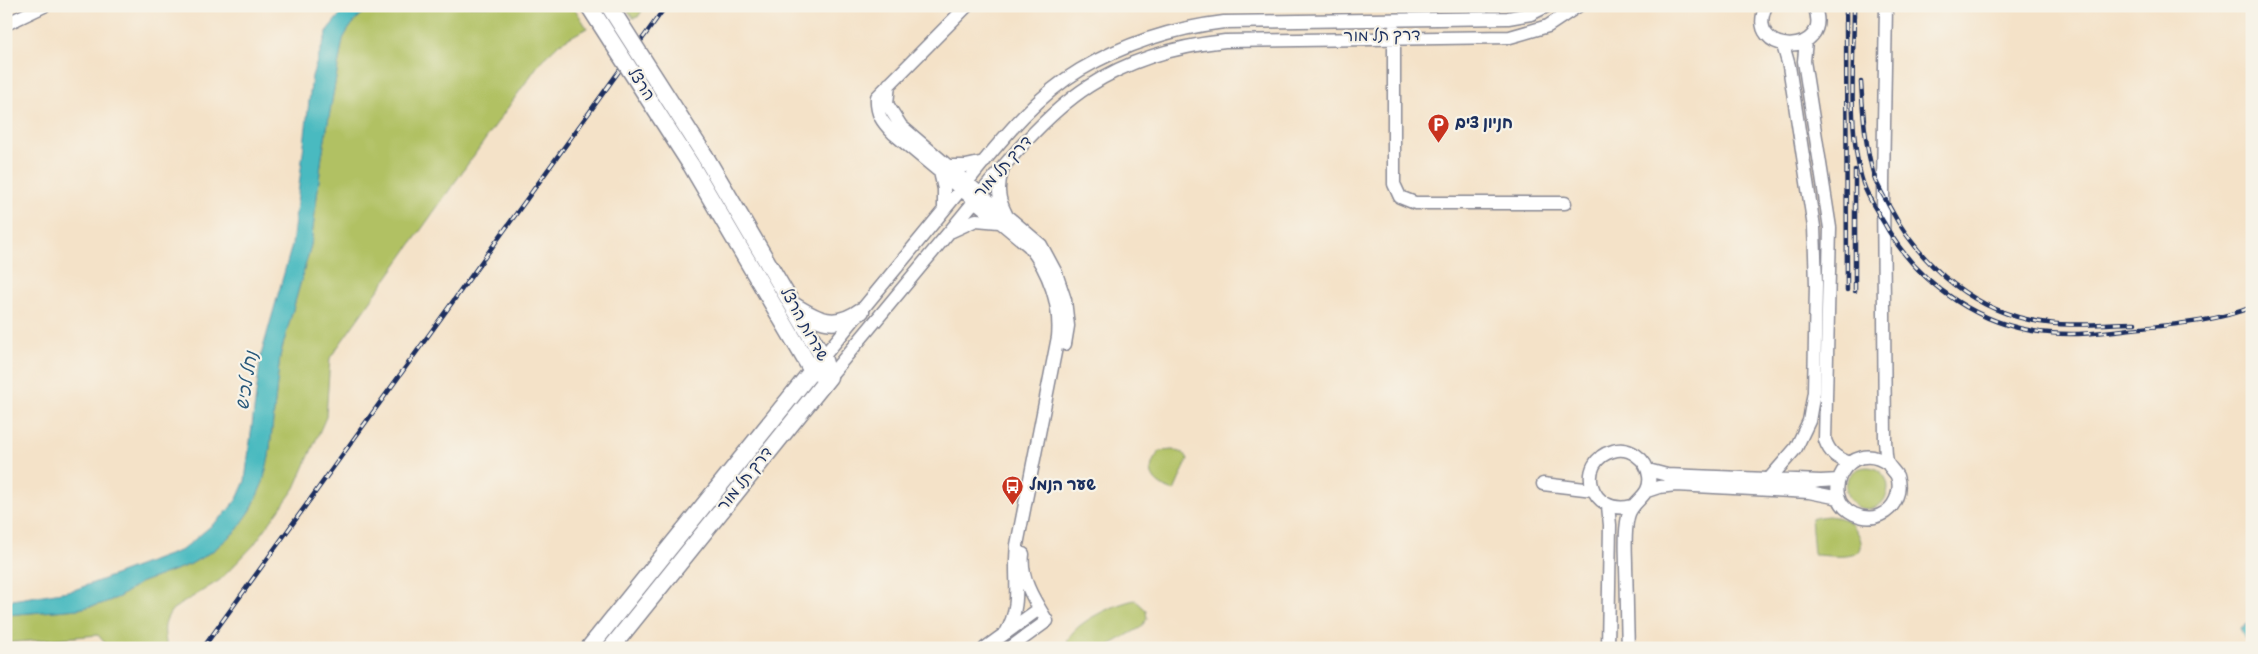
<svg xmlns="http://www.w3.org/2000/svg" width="2258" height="654" font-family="Dekko,'Playpen Sans Hebrew',sans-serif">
  <rect width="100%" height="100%" fill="#f7f3e8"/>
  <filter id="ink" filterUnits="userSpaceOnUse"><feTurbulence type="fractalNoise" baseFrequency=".02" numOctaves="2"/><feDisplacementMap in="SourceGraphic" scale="10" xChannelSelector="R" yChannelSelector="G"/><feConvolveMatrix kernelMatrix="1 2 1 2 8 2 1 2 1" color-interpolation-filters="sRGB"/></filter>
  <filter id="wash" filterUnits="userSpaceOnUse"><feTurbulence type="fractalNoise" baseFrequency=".0096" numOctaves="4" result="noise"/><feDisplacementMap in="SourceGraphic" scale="20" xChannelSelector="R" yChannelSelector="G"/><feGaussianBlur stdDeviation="1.12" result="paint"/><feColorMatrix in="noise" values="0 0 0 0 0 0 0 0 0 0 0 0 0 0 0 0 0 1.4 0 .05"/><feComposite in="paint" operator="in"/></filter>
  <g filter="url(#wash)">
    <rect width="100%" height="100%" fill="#f4e2c8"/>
    <path fill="#b1c164" stroke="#667861" d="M373,6H573L587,28L560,43L541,61L330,358L326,417L295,488L253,546L220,580L173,609C162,622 164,632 167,648H109L98,635L6,643V615L78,609L101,604L119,597L140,583L191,564L214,550L237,530L251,510L263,482L269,457L280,356L311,245L322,156L343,39C351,24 359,15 373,6Z
      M625,6H645L638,17L633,18Z
      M1173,450L1183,453L1188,459L1174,491C1152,484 1143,470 1160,451Z
      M1846 488a21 21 0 1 1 42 0a21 21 0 1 1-42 0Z
      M1828,516C1837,517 1843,518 1850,523C1857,528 1867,547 1857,553C1847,559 1825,555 1814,555L1811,518Z
      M1135,600L1146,610L1147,619L1140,628L1104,648H1067C1063,626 1117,603 1135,600Z"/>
    <path fill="#4abac0" stroke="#32748f" d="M347,6H373C359,15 351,24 343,39L322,156L311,245L280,356L269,457L263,482L251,510L237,530L214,550L191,564L140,583L119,597L101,604L78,609L6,615V601L74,590L182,550L224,515L237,499L245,481L261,355L292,245L312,76L328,29Z
      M2252,622V648H2250L2240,628Z"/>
  </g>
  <g filter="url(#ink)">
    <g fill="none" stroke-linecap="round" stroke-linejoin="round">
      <defs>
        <path id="minor" d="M967,6L877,97C876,114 882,122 894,134L1029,246C1049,271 1061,305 1058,337L1017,545C1013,578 1023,603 1006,633
          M1766,6C1743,57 1836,58 1814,6
          M1886,6L1883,184L1885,441C1886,448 1885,457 1888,464C1890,468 1895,472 1897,476C1902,491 1895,509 1880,515C1872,519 1863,518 1854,514C1816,496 1850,436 1888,464
          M6,24L44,6
          M1394,30V184L1400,197L1415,203H1565
          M1806,41L1804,61L1830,228L1825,440C1830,454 1837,458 1850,463
          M889,84L887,104L901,126L1041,245L1056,273L1065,300L1068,326L1065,344
          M947,166H966L984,162
          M1002,171C997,187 998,199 1006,214
          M940,172L944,189V210
          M952,231L976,220L999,222
          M823,357C866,304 910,252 953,199C991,154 1029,100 1080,70C1124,44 1174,28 1224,22L1508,18L1531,14L1547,6
          M829,377C871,326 913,276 955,225C993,179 1039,118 1089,86C1129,60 1178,46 1225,41L1510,37L1548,26L1578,6
          M1648,470L1667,475L1821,481L1839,480
          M1770,478L1796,448L1809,421L1814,392L1816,284L1814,227L1789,66L1783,45
          M1543,484L1593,490
          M1647,491L1659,487L1676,485L1809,492L1839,498
          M1608,506L1610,525L1608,648
          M985,648L1039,609
          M1010,648L1047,621C1034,600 1020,579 1023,554
          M1628,648C1627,621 1627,594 1626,567C1626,551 1624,533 1628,517C1631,500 1652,497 1649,476C1647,459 1629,446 1613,451C1575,461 1589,517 1632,506"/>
        <path id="major" d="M705,156L823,357L826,367
          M691,165L812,371L820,374
          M793,305C818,321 835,330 861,311
          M589,648L823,357
          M611,648L829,377"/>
      </defs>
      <use href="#minor" stroke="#888893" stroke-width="15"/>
      <use href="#major" stroke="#888893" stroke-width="19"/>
      <use href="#minor" stroke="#fff" stroke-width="12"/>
      <use href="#major" stroke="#fff" stroke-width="16"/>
      <defs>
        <path id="rail" d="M1846,6L1847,290
          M1854,6C1854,61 1847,131 1863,183C1868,199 1880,215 1888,230C1922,287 1983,328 2050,333C2081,336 2111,331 2141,328C2178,324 2217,321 2252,307
          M1861,82C1863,113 1865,146 1874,176C1877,186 1884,196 1889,206C1921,267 1977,315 2048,323C2076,327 2106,323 2135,323
          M1855,291V170
          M203,648L666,6"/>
      </defs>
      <use href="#rail" stroke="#1b2f5e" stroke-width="4.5"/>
      <use href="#rail" stroke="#f7f3e8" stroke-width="2.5" stroke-dasharray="8" stroke-linecap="butt"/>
      <defs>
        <path id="major-bridge" d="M589,6L691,165
          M609,6L705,156"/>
      </defs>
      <use href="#major-bridge" stroke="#888893" stroke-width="19" stroke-linecap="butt"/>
      <use href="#major-bridge" stroke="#fff" stroke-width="16"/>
    </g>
  </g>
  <defs>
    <symbol id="parking-pin" viewBox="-11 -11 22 30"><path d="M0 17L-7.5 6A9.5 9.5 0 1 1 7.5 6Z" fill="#c8321e" stroke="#f7f3e8"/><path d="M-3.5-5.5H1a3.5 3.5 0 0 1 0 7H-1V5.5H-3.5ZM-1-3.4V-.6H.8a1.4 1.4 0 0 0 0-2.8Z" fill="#fff"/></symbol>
    <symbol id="bus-pin" viewBox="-11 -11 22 30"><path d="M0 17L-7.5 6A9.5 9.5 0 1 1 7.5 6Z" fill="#c8321e" stroke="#f7f3e8"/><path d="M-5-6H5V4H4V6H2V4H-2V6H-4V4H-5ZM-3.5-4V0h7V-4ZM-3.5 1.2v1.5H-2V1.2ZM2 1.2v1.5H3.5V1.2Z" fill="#fff"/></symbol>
  </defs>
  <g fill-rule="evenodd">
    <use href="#parking-pin" x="1426" y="112" width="25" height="34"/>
    <use href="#bus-pin" x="1000" y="474" width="25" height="34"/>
  </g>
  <g text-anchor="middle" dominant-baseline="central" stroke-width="4.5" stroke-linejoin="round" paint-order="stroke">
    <g font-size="16" fill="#1b2f5e" stroke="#f7f3e8">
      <text transform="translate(1382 37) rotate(-1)">דרך תל מור</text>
      <text transform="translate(640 85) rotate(57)">הרצל</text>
      <text transform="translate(1004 168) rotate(-48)">דרך תל מור</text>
      <text transform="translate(803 325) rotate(61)">שדרות הרצל</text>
      <text transform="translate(746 480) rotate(-51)">דרך תל מור</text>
    </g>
    <g font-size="16" font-weight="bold" fill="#1b2f5e" stroke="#f7f3e8" text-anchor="start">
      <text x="1455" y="124">חניון צים</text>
      <text x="1029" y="486">שער הנמל</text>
    </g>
    <g font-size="18" font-style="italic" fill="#29597b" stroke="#f7f3e8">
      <text transform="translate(249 381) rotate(-81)">נחל לכיש</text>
    </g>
  </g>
  <rect width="2258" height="654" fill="none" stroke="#f7f3e8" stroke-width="25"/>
</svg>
